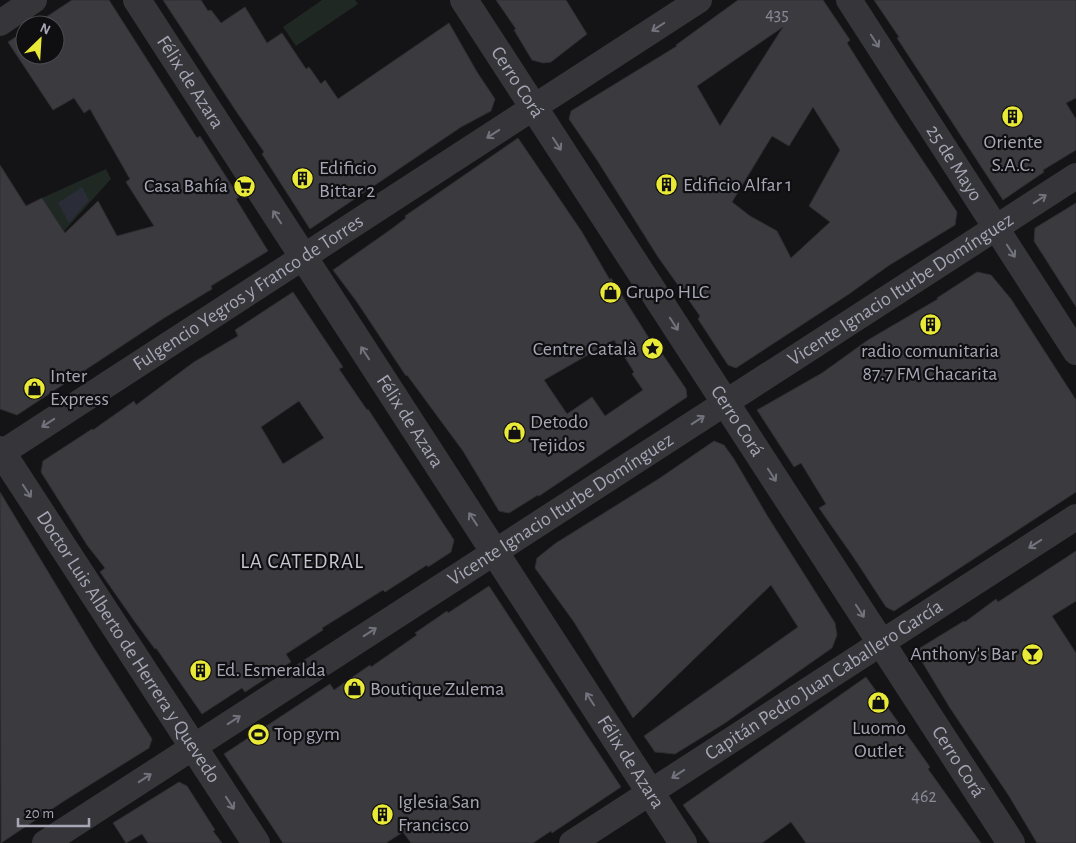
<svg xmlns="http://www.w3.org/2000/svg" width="1076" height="843" font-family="'Alegreya Sans',sans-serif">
  <rect width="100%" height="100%" fill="#141315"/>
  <path fill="#202824" d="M322,0H355L358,4L296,46L283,27Z
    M106,169L111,179L64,231L42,198Z"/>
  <path fill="#2a2d38" d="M82,187L89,200L69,223L58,203Z"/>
  <path fill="#3b3a3f" stroke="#2f2d31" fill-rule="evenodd" d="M72,0H109L197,138L200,136L239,197L236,199L268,251L211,286L212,289L164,318L17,415L0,409V165L26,206L42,198L65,233L98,201L117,236L154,226L126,182L130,179L90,109L84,113L74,98L53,110L8,42L25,31V55H55V25H34Z
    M163,0H201L208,11L211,10L221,23L245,7L267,43L282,33L306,69L309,67L321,84L325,80L338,99L449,23L477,72L495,99L491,111L461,127L310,229L262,154L264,152L236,111Z
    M496,0H566L587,34L551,62L543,63L532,60L514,30L516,29Z
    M738,0H823L850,40L847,43L895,119L957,212L955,225L888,266L849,294L736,368L728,365L698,319L700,316L658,257L597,160L569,119L571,111L677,46L676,45ZM783,27L720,126L697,86ZM813,107L840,150L809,206L830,222L791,258L777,231L750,216L732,202L772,136L789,146Z
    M874,0H1076V98L1066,103L1076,119V150L1043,170L1044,172L1003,200L897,38L899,37Z
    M518,138L582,232L610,280L611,278L659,354L661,352L686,389L687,397L539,496L538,495L509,513L499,511L463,451L407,375L406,376L357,302L333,270L390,230L406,218L405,216ZM614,340L634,372L632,374L643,390L605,416L592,397L567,414L544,380Z
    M1076,203V307L1034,241L1035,228Z
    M977,272L991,275L1011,299L1076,400V492L894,611L886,607L854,558L819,508L826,504L801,463L794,467L757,410L822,373L868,340L938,299L937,298Z
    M293,292L343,367L339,369L367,410L368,409L454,540L451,552L428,567L427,565L385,592L383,590L322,628L323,630L286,654L291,662L245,692L242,688L202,714L156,648L155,649L135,622L100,572L105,568L87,545L41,472L43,461L92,429L93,430L134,401L136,405L194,362L238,336L235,330ZM299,401L324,438L283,464L261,427Z
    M714,441L724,445L734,459L768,517L835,623L837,635L832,648L725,723L675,754L655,752L644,736L798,627L771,585L633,718L574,622L535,568L537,558L556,543L660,478Z
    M0,492L94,648L152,739L149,748L64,801L1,843Z
    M1076,551V601L1052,616L1076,653V843H1037L1009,796L950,708L918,655L920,648L964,621L965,622L996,599L998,602Z
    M489,586L621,787L552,833L551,831L533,843H411L403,832L386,843H283L224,754L330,684L334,690L370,665L371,667L417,635L415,633L447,611L448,613Z
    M866,677L930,767L928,769L981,843H806L791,822L762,843H710L683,805Z
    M179,782L187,786L215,830L213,831L222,843H148L142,834L126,843L113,823Z"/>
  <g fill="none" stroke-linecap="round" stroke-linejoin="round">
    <g stroke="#35353a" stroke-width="26">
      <path id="s1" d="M849,0L1076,352"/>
      <path d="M0,23L34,0"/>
      <path id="s2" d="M0,454L699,0"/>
      <path id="s3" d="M45,843L1076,176"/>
      <path id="s4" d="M572,843L1076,517"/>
    </g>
    <g stroke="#35353a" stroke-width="28">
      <path id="s5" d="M137,0L683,843"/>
      <path id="s6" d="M464,0L1011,843"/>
      <path id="s7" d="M0,450L256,843"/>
    </g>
  </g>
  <defs><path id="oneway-shaft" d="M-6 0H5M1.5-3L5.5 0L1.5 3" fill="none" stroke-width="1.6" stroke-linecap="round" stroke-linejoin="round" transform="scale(1.25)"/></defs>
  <g stroke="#73737e">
    <use href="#oneway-shaft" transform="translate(658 27) rotate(147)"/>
    <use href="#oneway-shaft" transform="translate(875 41) rotate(57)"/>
    <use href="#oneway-shaft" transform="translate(493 134) rotate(147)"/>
    <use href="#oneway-shaft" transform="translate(557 144) rotate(57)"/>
    <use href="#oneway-shaft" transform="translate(1040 199) rotate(-33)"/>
    <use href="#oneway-shaft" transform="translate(277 217) rotate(-123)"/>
    <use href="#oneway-shaft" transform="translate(1011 251) rotate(57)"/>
    <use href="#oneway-shaft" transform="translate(674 324) rotate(57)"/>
    <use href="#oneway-shaft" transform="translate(365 353) rotate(-123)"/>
    <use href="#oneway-shaft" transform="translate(698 420) rotate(-33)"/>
    <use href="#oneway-shaft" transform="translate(48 423) rotate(147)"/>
    <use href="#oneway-shaft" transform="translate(772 475) rotate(57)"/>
    <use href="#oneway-shaft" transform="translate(27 491) rotate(57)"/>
    <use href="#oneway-shaft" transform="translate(473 519) rotate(-123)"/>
    <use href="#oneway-shaft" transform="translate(1035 544) rotate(147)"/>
    <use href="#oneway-shaft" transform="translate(860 611) rotate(57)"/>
    <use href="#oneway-shaft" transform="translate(370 632) rotate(-33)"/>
    <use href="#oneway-shaft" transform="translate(590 699) rotate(-123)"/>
    <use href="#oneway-shaft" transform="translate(234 720) rotate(-33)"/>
    <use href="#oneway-shaft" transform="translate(678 774) rotate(147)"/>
    <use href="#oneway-shaft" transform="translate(145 778) rotate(-33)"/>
    <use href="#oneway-shaft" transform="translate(230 803) rotate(57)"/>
  </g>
  <defs>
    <symbol id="building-disc" viewBox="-11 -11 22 22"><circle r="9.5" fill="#e9e937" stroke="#0f0e10"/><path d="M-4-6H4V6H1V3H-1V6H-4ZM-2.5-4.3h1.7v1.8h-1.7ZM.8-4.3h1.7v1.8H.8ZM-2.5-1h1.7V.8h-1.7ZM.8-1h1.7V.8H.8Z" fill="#111"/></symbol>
    <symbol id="supermarket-disc" viewBox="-11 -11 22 22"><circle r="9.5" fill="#e9e937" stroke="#0f0e10"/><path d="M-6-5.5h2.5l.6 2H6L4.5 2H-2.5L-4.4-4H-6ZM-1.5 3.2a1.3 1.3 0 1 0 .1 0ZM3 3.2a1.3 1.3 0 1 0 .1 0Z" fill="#111"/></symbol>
    <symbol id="shop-disc" viewBox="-11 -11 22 22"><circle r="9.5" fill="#e9e937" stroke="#0f0e10"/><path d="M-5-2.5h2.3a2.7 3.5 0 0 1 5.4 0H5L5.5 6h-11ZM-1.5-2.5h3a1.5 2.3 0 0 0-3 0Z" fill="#111"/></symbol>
    <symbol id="sight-disc" viewBox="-11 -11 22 22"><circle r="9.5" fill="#e9e937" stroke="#0f0e10"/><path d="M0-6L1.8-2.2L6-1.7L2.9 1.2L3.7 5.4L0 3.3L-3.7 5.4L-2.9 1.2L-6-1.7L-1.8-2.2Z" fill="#111"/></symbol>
    <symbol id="bar-disc" viewBox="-11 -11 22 22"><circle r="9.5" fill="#e9e937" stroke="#0f0e10"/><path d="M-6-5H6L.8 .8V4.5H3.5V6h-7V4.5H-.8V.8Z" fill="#111"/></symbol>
    <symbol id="stadium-disc" viewBox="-11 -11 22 22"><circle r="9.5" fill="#e9e937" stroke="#0f0e10"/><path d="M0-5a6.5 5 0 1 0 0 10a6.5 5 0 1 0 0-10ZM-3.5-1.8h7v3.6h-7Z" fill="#111"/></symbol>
  </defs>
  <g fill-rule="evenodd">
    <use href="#building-disc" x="1000" y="104" width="25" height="25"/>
    <use href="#building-disc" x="290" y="166" width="25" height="25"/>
    <use href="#building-disc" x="654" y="172" width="25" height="25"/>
    <use href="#supermarket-disc" x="232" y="174" width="25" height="25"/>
    <use href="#shop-disc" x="598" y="280" width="25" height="25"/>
    <use href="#building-disc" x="918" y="312" width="25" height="25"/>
    <use href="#sight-disc" x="640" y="336" width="25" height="25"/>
    <use href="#shop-disc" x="22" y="376" width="25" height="25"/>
    <use href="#shop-disc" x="502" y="420" width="25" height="25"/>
    <use href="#bar-disc" x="1020" y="642" width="25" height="25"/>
    <use href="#building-disc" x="188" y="658" width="25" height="25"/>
    <use href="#shop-disc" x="342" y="676" width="25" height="25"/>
    <use href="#shop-disc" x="866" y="690" width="25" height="25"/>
    <use href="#stadium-disc" x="246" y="722" width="25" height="25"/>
    <use href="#building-disc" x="370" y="802" width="25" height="25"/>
  </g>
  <g text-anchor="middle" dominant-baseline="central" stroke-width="4.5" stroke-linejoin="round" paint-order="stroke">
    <g font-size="18" fill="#8b8b98">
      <text x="777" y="15">435</text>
      <text x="924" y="797">462</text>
    </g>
    <g font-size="20" fill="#a6a6b5" stroke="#0f0e10">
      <text stroke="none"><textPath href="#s5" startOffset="98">Félix de Azara</textPath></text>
      <text stroke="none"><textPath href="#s6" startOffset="98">Cerro Corá</textPath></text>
      <text stroke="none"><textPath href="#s1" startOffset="194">25 de Mayo</textPath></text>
      <text stroke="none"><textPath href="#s3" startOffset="1019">Vicente Ignacio Iturbe Domínguez</textPath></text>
      <text stroke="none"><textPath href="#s2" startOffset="296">Fulgencio Yegros y Franco de Torres</textPath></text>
      <text stroke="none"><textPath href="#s6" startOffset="502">Cerro Corá</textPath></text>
      <text stroke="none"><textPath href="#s5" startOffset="502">Félix de Azara</textPath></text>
      <text stroke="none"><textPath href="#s3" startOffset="614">Vicente Ignacio Iturbe Domínguez</textPath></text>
      <text stroke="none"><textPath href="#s7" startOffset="235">Doctor Luis Alberto de Herrera y Quevedo</textPath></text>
      <text stroke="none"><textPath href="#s4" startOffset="300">Capitán Pedro Juan Caballero García</textPath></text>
      <text stroke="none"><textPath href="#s6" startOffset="908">Cerro Corá</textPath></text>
      <text stroke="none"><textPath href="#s5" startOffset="908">Félix de Azara</textPath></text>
    </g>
    <g font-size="20" fill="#a6a6b5" stroke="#0f0e10" text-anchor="start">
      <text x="1013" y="142" text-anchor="middle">Oriente<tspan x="1013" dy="23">S.A.C.</tspan></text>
      <text x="319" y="168">Edificio<tspan x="319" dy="23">Bittar 2</tspan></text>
      <text x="683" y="185">Edificio Alfar 1</text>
      <text x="228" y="186" text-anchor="end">Casa Bahía</text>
      <text x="626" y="292">Grupo HLC</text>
      <text x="637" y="349" text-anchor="end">Centre Català</text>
      <text x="930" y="351" text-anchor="middle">radio comunitaria<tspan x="930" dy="23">87.7 FM Chacarita</tspan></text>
      <text x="50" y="376">Inter<tspan x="50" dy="23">Express</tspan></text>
      <text x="530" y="422">Detodo<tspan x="530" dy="23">Tejidos</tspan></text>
      <text x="1017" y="654" text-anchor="end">Anthony's Bar</text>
      <text x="216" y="670">Ed. Esmeralda</text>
      <text x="370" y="689">Boutique Zulema</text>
      <text x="879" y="728" text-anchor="middle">Luomo<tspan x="879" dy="23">Outlet</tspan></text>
      <text x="274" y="734">Top gym</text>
      <text x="398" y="802">Iglesia San<tspan x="398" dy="23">Francisco</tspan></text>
    </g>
    <g font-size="21" letter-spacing="1" fill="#c7c6d1" stroke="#0f0e10">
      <text x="302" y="561">LA CATEDRAL</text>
    </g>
  </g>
  <g transform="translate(40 40) rotate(25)"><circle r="24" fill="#0f0e10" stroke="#4b4b52"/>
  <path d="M0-4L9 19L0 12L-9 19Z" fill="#e9e937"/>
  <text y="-8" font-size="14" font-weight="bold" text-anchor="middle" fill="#a6a6b5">N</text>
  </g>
  <path d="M18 818v8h71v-8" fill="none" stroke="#a6a6b5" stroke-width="2.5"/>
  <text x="25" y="818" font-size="15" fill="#a6a6b5" stroke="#0f0e10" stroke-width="4" paint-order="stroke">20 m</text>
</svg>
